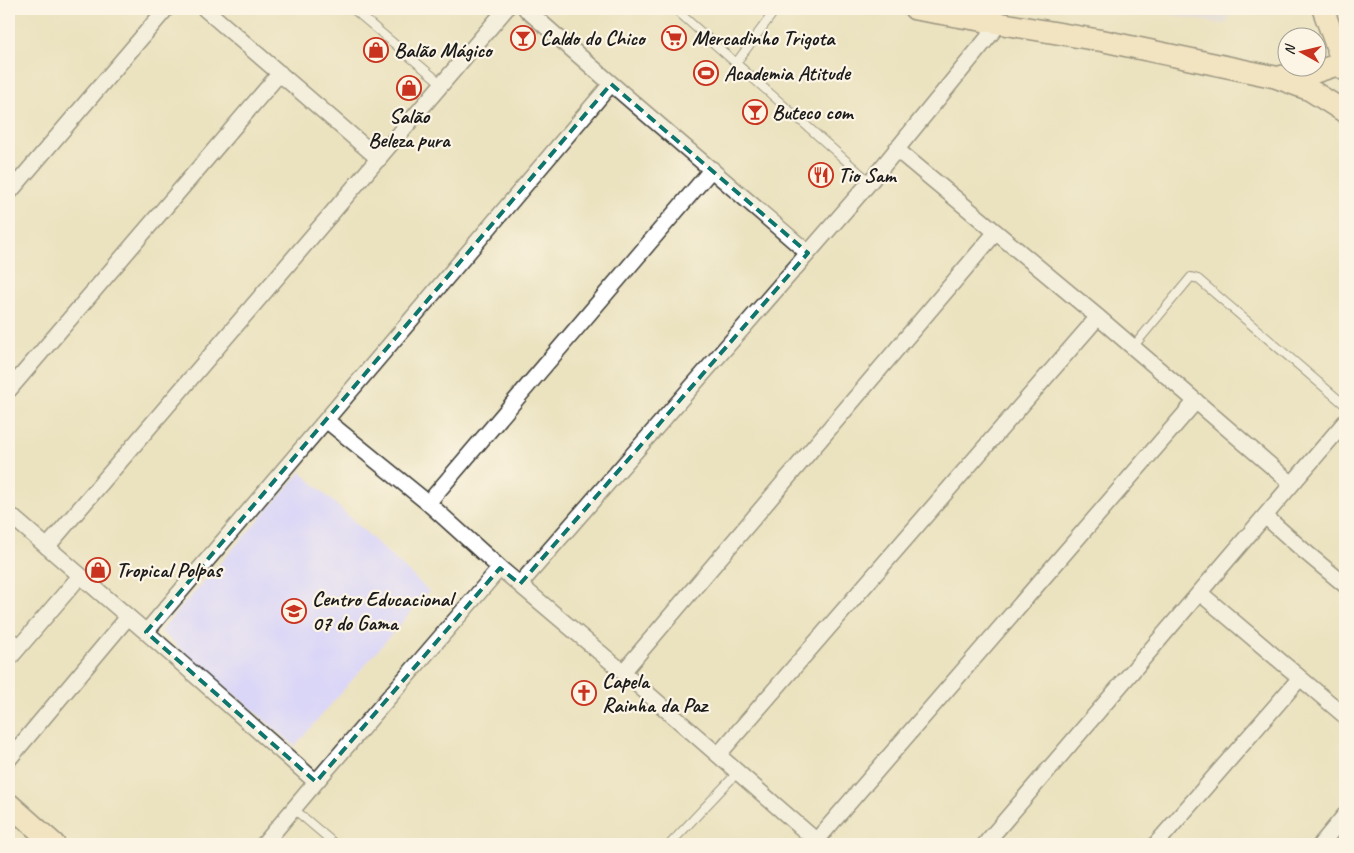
<svg xmlns="http://www.w3.org/2000/svg" width="1354" height="853" font-family="Caveat,sans-serif">
	<style>
		.built { fill: #dad6f7 }
		.lines { fill: none; stroke-linecap: round; stroke-linejoin: round }
		.lane-casing { stroke: #3b3a35; stroke-width: 10 }
		.street-casing { stroke: #3b3a35; stroke-width: 18 }
		.secondary-casing { stroke: #3b3a35; stroke-width: 24 }
		.lane { stroke: #fff; stroke-width: 8 }
		.street { stroke: #fff; stroke-width: 15 }
		.secondary { stroke: #fbe6c4; stroke-width: 21 }
		.marked { fill: none; stroke: #0f766e; stroke-width: 4; stroke-dasharray: 10 6; stroke-linejoin: round }
		.labels { text-anchor: middle; stroke-width: 4.5; stroke-linejoin: round; paint-order: stroke }
		.poi-label { font-size: 21px; font-weight: bold; fill: #1c1c1c; stroke: #fcf5e5; text-anchor: start }
	</style>
	<rect width="100%" height="100%" fill="#fcf5e5"/>
	<filter id="ink" filterUnits="userSpaceOnUse"><feTurbulence type="fractalNoise" baseFrequency=".02" numOctaves="2"/><feDisplacementMap in="SourceGraphic" scale="10" xChannelSelector="R" yChannelSelector="G"/><feConvolveMatrix kernelMatrix="1 2 1 2 8 2 1 2 1" color-interpolation-filters="sRGB"/></filter>
	<filter id="wash" filterUnits="userSpaceOnUse"><feTurbulence type="fractalNoise" baseFrequency=".0096" numOctaves="4" result="noise"/><feDisplacementMap in="SourceGraphic" scale="20" xChannelSelector="R" yChannelSelector="G"/><feGaussianBlur stdDeviation="1.12" result="paint"/><feColorMatrix in="noise" values="0 0 0 0 0 0 0 0 0 0 0 0 0 0 0 0 0 1.4 0 .05"/><feComposite in="paint" operator="in"/></filter>
	<g filter="url(#wash)">
		<rect width="100%" height="100%" fill="#ebe2c0"/>
		<path class="built" d="M1139,9h88l2,10 -3,5h-4z
			M301,472l128,119 -134,155 -135,-115z"/>
	</g>
	<g filter="url(#ink)">
		<g class="lines">
			<defs>
				<path id="lane" d="M353,9l89,75
					M675,9l195,173
					M736,63l40,-54
					M1133,347l58,-70 7,2 147,126
					M9,634l12,11
					M294,809l41,35
					M271,837l9,7
					M670,844l68,-72"/>
				<path id="street" d="M205,9l174,150
					M526,9c93,83 188,162 282,244
					M896,149l202,168 194,167
					M9,193l157,-184
					M9,390l271,-317
					M326,420l102,83 72,65 123,104 197,172
					M428,503l284,-334
					M9,514l137,118 170,150
					M1265,516l38,34 42,35
					M47,547l459,-538
					M520,584l350,-402 129,-158
					M1200,593l145,123
					M146,632l465,-548
					M9,659l71,-83
					M623,672l373,-440
					M718,755l380,-438
					M9,759l119,-142
					M816,841l380,-440
					M264,844l52,-62 184,-214
					M985,844l360,-422
					M1156,844l144,-166
					M1321,844l24,-29"/>
				<path id="secondary" d="M915,9l189,32 171,36 35,13 35,22
					M1323,9l22,61
					M1283,76l26,-2 34,-11
					M9,804l45,40"/>
			</defs>
			<use href="#lane" class="lane-casing"/>
			<use href="#street" class="street-casing"/>
			<use href="#secondary" class="secondary-casing"/>
			<use href="#lane" class="lane"/>
			<use href="#street" class="street"/>
			<use href="#secondary" class="secondary"/>
		</g>
	</g>
	<path d="M0 0H1354V853H0ZM611,84l197,169 -288,331 -20,-16 -184,214 -170,-150z" fill="#ebe2c0" fill-opacity=".55" fill-rule="evenodd"/>
	<path class="marked" d="M611,84l197,169 -288,331 -20,-16 -184,214 -170,-150z"/>
	<defs>
		<symbol id="bar-ring" viewBox="-11 -11 22 22"><circle r="9.5" fill="#fcf5e5" stroke="#c8321e" stroke-width="1.5"/><path d="M-6-5H6L.8 .8V4.5H3.5V6h-7V4.5H-.8V.8Z" fill="#c8321e"/></symbol>
		<symbol id="supermarket-ring" viewBox="-11 -11 22 22"><circle r="9.5" fill="#fcf5e5" stroke="#c8321e" stroke-width="1.5"/><path d="M-6-5.5h2.5l.6 2H6L4.5 2H-2.5L-4.4-4H-6ZM-1.5 3.2a1.3 1.3 0 1 0 .1 0ZM3 3.2a1.3 1.3 0 1 0 .1 0Z" fill="#c8321e"/></symbol>
		<symbol id="shop-ring" viewBox="-11 -11 22 22"><circle r="9.5" fill="#fcf5e5" stroke="#c8321e" stroke-width="1.5"/><path d="M-5-2.5h2.3a2.7 3.5 0 0 1 5.4 0H5L5.5 6h-11ZM-1.5-2.5h3a1.5 2.3 0 0 0-3 0Z" fill="#c8321e"/></symbol>
		<symbol id="stadium-ring" viewBox="-11 -11 22 22"><circle r="9.5" fill="#fcf5e5" stroke="#c8321e" stroke-width="1.5"/><path d="M0-5a6.5 5 0 1 0 0 10a6.5 5 0 1 0 0-10ZM-3.5-1.8h7v3.6h-7Z" fill="#c8321e"/></symbol>
		<symbol id="restaurant-ring" viewBox="-11 -11 22 22"><circle r="9.5" fill="#fcf5e5" stroke="#c8321e" stroke-width="1.5"/><path d="M-5-6h1v4h1v-4h1v4h1v-4h1v5L-1.5 .5V6h-2V.5L-5-1ZM5-6V6H3V1.5H1.5Q1.5-4 5-6Z" fill="#c8321e"/></symbol>
		<symbol id="school-ring" viewBox="-11 -11 22 22"><circle r="9.5" fill="#fcf5e5" stroke="#c8321e" stroke-width="1.5"/><path d="M0-5L7-2L0 1L-7-2ZM-4 1L0 2.5L4 1V4Q0 6-4 4Z" fill="#c8321e"/></symbol>
		<symbol id="church-ring" viewBox="-11 -11 22 22"><circle r="9.5" fill="#fcf5e5" stroke="#c8321e" stroke-width="1.5"/><path d="M-1.2-6h2.4v3.5h3.3v2.4h-3.3V6h-2.4V-.1h-3.3v-2.4h3.3Z" fill="#c8321e"/></symbol>
	</defs>
	<g fill-rule="evenodd">
		<use href="#bar-ring" x="509" y="24" width="28" height="28"/>
		<use href="#supermarket-ring" x="660" y="24" width="28" height="28"/>
		<use href="#shop-ring" x="362" y="36" width="28" height="28"/>
		<use href="#stadium-ring" x="692" y="59" width="28" height="28"/>
		<use href="#shop-ring" x="395" y="74" width="28" height="28"/>
		<use href="#bar-ring" x="741" y="98" width="28" height="28"/>
		<use href="#restaurant-ring" x="807" y="161" width="28" height="28"/>
		<use href="#shop-ring" x="84" y="556" width="28" height="28"/>
		<use href="#school-ring" x="280" y="597" width="28" height="28"/>
		<use href="#church-ring" x="570" y="679" width="28" height="28"/>
	</g>
	<g class="labels">
		<g class="poi-label">
			<text x="540" y="45">Caldo do Chico</text>
			<text x="692" y="45">Mercadinho Trigota</text>
			<text x="394" y="57">Balão Mágico</text>
			<text x="724" y="80">Academia Atitude</text>
			<text x="772" y="119">Buteco com</text>
			<text x="409" y="123" text-anchor="middle">Salão<tspan x="409" dy="24">Beleza pura</tspan></text>
			<text x="838" y="182">Tio Sam</text>
			<text x="116" y="577">Tropical Polpas</text>
			<text x="312" y="606">Centro Educacional<tspan x="312" dy="24">07 do Gama</tspan></text>
			<text x="602" y="688">Capela<tspan x="602" dy="24">Rainha da Paz</tspan></text>
		</g>
	</g>
	<rect width="1354" height="853" fill="none" stroke="#fcf5e5" stroke-width="30"/>
	<g transform="translate(1302 52) rotate(278)"><circle r="24" fill="#fcf5e5" stroke="#a29e95"/>
	<path d="M0-4L9 19L0 12L-9 19Z" fill="#c8321e"/>
	<text y="-8" font-size="14" font-weight="bold" text-anchor="middle" fill="#1c1c1c">N</text>
	</g>
</svg>
